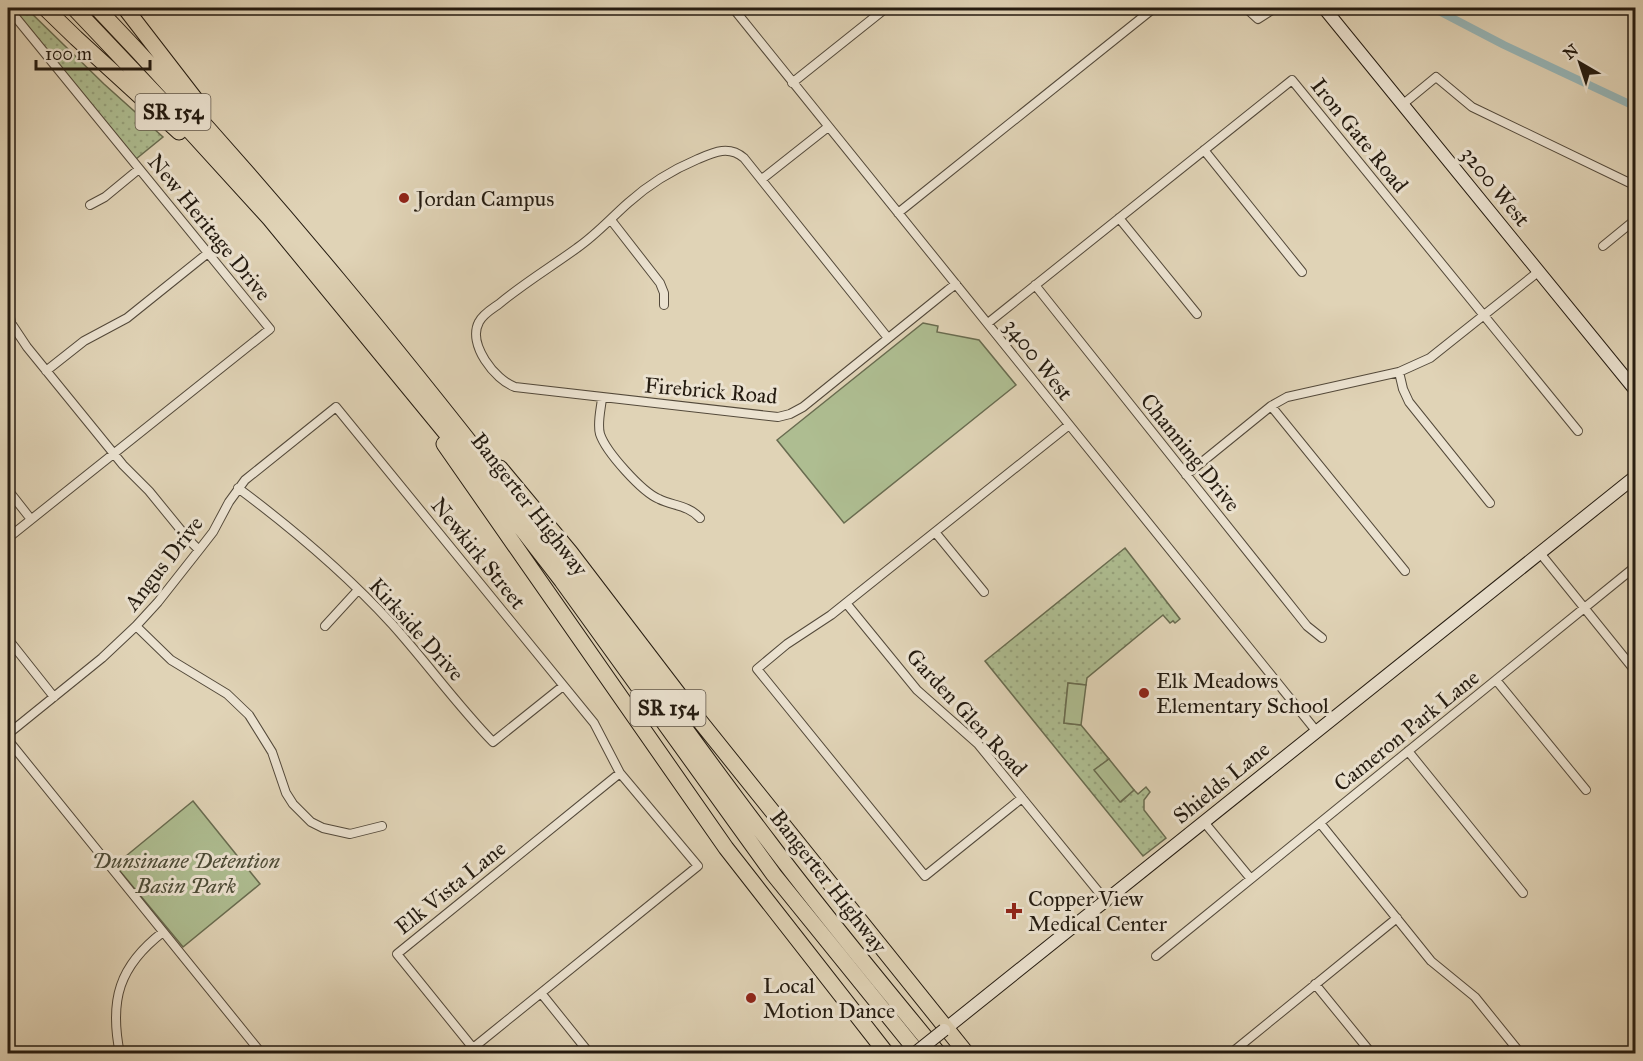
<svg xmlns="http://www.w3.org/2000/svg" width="1643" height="1061" font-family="'IM FELL Great Primer',serif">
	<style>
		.grass { fill: url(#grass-dots); stroke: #696c50; stroke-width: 1.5 }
		.park { fill: #aebd91; stroke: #696c50; stroke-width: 1.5 }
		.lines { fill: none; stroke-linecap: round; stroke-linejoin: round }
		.canal { stroke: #97b6b8; stroke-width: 8 }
		.street-casing { stroke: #53493a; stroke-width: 10 }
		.secondary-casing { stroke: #241b10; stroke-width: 14 }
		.highway-casing { stroke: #241b10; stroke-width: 17 }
		.street { stroke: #ebe2d0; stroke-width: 8 }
		.secondary { stroke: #ebe2d0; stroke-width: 12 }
		.highway { stroke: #e0d3b6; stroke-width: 15 }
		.secondary-bridge-casing { stroke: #241b10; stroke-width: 14; stroke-linecap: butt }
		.secondary-bridge { stroke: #ebe2d0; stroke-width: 12 }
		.poi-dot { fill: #8f2418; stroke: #ebe2d0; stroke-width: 2 }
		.labels { text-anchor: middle; stroke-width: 6; stroke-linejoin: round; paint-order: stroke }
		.shield { fill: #ebe2d0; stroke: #60574a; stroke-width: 1.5 }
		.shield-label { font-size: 21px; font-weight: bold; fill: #241b10 }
		.street-label { font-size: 22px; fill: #241b10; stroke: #ebe2d0 }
		.poi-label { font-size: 22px; fill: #241b10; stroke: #ebe2d0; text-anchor: start }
		.park-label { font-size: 22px; font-style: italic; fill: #4d4c37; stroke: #ebe2d0 }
	</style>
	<defs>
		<pattern id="grass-dots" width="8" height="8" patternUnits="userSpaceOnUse" patternTransform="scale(1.5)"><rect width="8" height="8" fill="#aebd91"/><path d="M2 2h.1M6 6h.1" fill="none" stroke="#96a27c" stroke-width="1.8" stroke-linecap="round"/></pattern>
	</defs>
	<rect width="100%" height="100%" fill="#e0d3b6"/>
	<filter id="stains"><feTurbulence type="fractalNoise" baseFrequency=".00333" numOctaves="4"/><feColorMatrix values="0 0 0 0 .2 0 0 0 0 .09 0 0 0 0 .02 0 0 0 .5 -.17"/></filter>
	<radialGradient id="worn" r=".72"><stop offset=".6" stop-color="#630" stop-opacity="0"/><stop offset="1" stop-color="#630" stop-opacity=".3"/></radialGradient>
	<path class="grass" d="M12,8h14l78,76 59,53 -27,22z
		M1125,548l55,71 -5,4 -2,-2 -3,2 -7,-8 -76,63 -1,7 -18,-2 -4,40 17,2 28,34 -14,11 26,32 13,-12 4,4 8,-7 4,5 -6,8v10l22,28 -23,18 -158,-195z"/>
	<path class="park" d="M923,323l15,3 -1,6 42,8 37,45 -172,138 -67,-83z
		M1068,683l18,2 -5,40 -17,-2z
		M1109,759l25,31 -14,12 -26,-32z
		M193,801l67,83 -77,63 -68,-82z"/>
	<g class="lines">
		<path class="canal" d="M1433,8l71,37 132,62"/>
		<defs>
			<path id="street" d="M8,8l262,321 -262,209
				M733,8l584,724
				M1246,8l12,11 17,-11
				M792,83l94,-75
				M1402,105l34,-28 36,30 164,79
				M1204,150l98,122
				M762,179l66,-52
				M90,205l15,-8 34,-28
				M898,213l256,-205
				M1119,218l78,96
				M611,220l49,63 4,10v12
				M1603,246l33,-27
				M1035,285l272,341 15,12
				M8,306l3,17 16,24 96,118 26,26 40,49 10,10
				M988,323l304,-243 286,351
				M888,338l-144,-180c-15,-13 -30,-6 -46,1 -26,11 -49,25 -70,44 -17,15 -32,32 -51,45 -26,19 -53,35 -78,56 -7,5 -16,10 -20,18 -12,22 16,58 36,65l263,30 12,-3 13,-7 145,-117 8,-6
				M46,371l38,-30 43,-23 81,-65
				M1399,372l4,17 6,13 81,101
				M602,398c-1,11 -5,25 -2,36 6,18 42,58 59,65 14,7 29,6 41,19
				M1271,406l134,165
				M1186,475l85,-69 16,-9 112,-25 31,-14 108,-86
				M238,488c55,41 108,86 154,136 35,39 65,81 101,118l70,-56
				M8,490l22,28
				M935,532l49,60
				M1540,553l96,119
				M846,603l71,87 61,54 128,157
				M136,626l35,34 56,34 22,21 23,37 14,41 7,11 18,18 12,6 27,6 32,-8
				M325,626l33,-36
				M8,639l46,58
				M1496,680l90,110
				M8,734l94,-76 34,-32 22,-24 41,-52 14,-18 16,-30 16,-22 91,-73 258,316 26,50 78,93 -225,182 -76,-94 223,-181
				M8,740l254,314
				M1408,751l115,142
				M1022,798l-97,78 -168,-207 30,-25 44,-29 238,-190
				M1204,822l47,57
				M1320,823l111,138 44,36 46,57
				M1156,956l480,-390
				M1315,984l57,70
				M541,993l49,61
				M120,1054c-11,-54 -1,-88 43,-122
				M1230,1054l167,-136"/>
			<path id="secondary" d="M1324,8l312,383
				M944,1030l692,-554"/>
			<path id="highway" d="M45,8l31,30 103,94
				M74,8l94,99 102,112 203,247 89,115 212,294 145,179
				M97,8c168,176 321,365 469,558 69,91 134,186 204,277 54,72 112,141 169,211
				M125,8l71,92
				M444,444l282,404 161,206
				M500,468l70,84 113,148 284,354"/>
		</defs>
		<use href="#street" class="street-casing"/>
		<use href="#secondary" class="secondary-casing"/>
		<use href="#highway" class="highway-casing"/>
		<use href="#street" class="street"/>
		<use href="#secondary" class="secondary"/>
		<use href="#highway" class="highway"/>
		<defs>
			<path id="secondary-bridge" d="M914,1054l30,-24"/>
		</defs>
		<use href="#secondary-bridge" class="secondary-bridge-casing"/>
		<use href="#secondary-bridge" class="secondary-bridge"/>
	</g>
	<g class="poi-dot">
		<circle cx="404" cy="198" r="6"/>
		<circle cx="1144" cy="693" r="6"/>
		<path d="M1011 902h6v6h6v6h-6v6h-6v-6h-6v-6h6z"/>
		<circle cx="751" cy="998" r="6"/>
	</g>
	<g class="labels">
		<g class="shield">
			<rect x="135.5" y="94" width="75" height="36" rx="4.5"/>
			<rect x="630.5" y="690" width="75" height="36" rx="4.5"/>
		</g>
		<g class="shield-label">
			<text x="173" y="119">SR 154</text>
			<text x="668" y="715">SR 154</text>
		</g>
		<g class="street-label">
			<text transform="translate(1360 135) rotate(51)" y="8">Iron Gate Road</text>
			<text transform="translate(1496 186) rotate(51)" y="8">3200 West</text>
			<text transform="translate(210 227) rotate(51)" y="8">New Heritage Drive</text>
			<text transform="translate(1039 359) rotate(52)" y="8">3400 West</text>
			<text transform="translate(711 390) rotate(5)" y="8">Firebrick Road</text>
			<text transform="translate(1191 452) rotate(51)" y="8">Channing Drive</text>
			<text transform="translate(530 504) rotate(52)" y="8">Bangerter Highway</text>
			<text transform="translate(479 553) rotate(51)" y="8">Newkirk Street</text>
			<text transform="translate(163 563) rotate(-52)" y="8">Angus Drive</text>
			<text transform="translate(417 629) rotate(48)" y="8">Kirkside Drive</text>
			<text transform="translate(967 712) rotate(47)" y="8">Garden Glen Road</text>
			<text transform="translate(1406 730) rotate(-39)" y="8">Cameron Park Lane</text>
			<text transform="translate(1221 782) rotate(-39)" y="8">Shields Lane</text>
			<text transform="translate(829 881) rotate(52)" y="8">Bangerter Highway</text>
			<text transform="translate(450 887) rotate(-39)" y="8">Elk Vista Lane</text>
		</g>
		<g class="poi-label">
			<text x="416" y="206">Jordan Campus</text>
			<text x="1156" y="688">Elk Meadows<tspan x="1156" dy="25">Elementary School</tspan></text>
			<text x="1028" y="906">Copper View<tspan x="1028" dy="25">Medical Center</tspan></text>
			<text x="763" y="993">Local<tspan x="763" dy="25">Motion Dance</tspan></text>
		</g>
		<g class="park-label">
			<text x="186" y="868">Dunsinane Detention<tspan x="186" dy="25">Basin Park</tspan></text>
		</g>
	</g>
	<rect width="1643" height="1061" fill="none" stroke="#e0d3b6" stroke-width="30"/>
	<rect x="9" y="9" width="1625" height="1043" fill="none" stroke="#241b10" stroke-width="3"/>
	<rect x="15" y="15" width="1613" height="1031" fill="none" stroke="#241b10" stroke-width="1.5"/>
	<g transform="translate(1580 63) rotate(321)" stroke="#ebe2d0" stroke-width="4.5" paint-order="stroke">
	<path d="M0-4.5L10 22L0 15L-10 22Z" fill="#241b10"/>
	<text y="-9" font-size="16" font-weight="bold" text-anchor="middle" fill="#241b10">N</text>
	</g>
	<path d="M36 60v9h114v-9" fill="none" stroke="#241b10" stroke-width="3"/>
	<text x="45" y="60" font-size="18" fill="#241b10" stroke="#ebe2d0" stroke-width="4.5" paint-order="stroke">100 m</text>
	<rect width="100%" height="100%" filter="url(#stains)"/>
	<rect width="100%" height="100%" fill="url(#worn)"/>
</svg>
